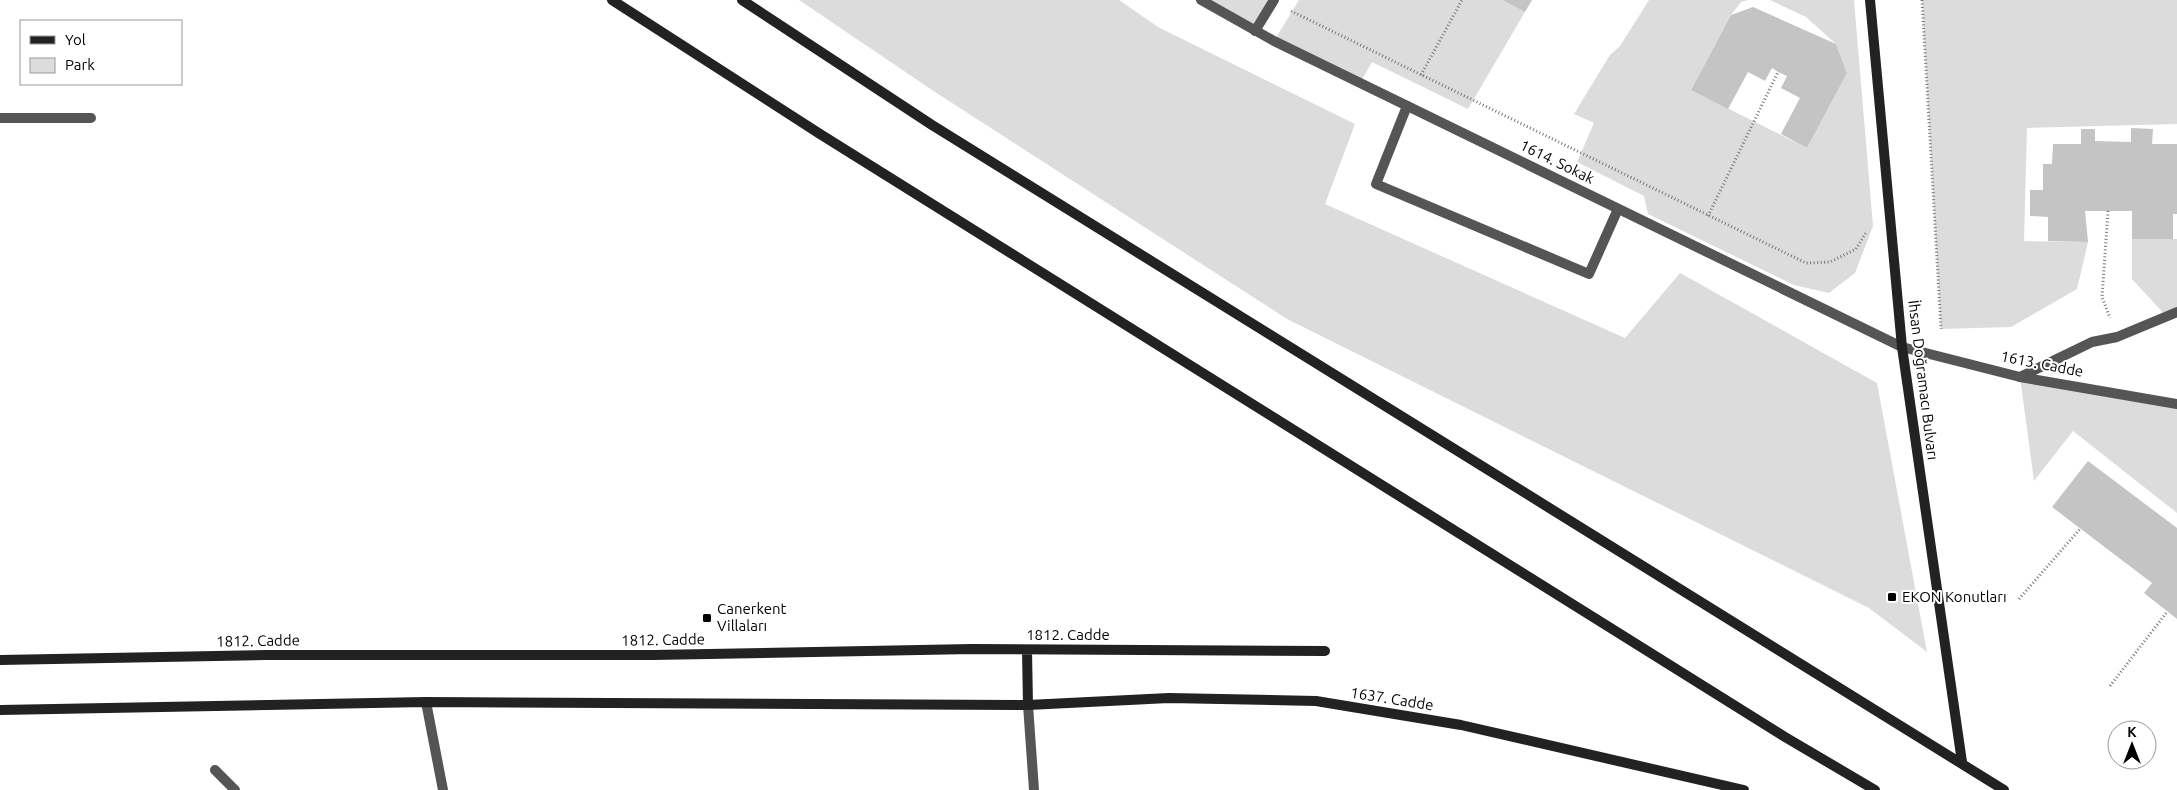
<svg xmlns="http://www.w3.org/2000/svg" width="2177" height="790" font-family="Ubuntu,sans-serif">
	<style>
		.green { fill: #dcdcdc }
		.building { fill: #c4c4c4 }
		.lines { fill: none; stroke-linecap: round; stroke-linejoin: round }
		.path { stroke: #777; stroke-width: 3; stroke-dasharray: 1 2.5; stroke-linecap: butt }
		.lane { stroke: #555; stroke-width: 10 }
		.street { stroke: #555; stroke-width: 10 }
		.secondary { stroke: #222; stroke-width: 10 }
		.poi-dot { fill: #000; stroke: #fff; stroke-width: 2 }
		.labels { text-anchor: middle; stroke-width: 4; stroke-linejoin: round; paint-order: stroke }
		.street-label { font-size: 15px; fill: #000; stroke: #fff }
		.poi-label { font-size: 15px; fill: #000; stroke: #fff; text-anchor: start }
	</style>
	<rect width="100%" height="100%" fill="#fff"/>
	<path class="green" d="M799,0h320l39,27 197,97 -30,80 300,134 55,-65 197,110 50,269 -58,-44 -582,-289 -352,-227z
		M1201,0h73l-19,31z
		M1299,0h203l23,12 -57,97 -96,-47 -12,21 -86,-42z
		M1649,0h99l-7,2 -10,13 -40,75 116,58 40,-75 -11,-29 -30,-27 -36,-17h84l19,226 -18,47 -26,20 -35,-8 -146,-71 -4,-18 -67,-34 17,-39 -20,-9 36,-59 10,-9z
		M1922,0h255v124l-150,4 -3,113 64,1 -11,47 -66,38 -70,2z
		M2132,239h45v74l-10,4 -35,-38z
		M2020,377l157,30v106l-104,-82 -39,50z"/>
	<path class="building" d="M1502,0h30l-7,12z
		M1753,7l83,37 11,29 -40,75 -26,-14 19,-36 -19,-10 6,-12 -9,-4 -6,-4 -7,13 -17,-9 -20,37 -37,-19 40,-75z
		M2131,128l22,1 -1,15h25v70h-4v25h-41v-28h-47l3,31 -40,-1v-24l-18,-1v-26h13v-26h9l1,-20h28v-15h14v12l36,1z
		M2088,461l89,67v91l-33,-26 8,-10 -100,-76z"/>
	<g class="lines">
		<path class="path" d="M1922,0l19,329
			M1291,11l515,252 24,-1 26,-13 11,-18
			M1421,75l41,-75
			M2108,211l-6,86 8,21
			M1708,216l70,-144
			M2019,599l61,-70
			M2110,686l57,-74"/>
		<path class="lane" d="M1255,31l19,-31
			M1407,106l-31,78 213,90 29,-65
			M2020,377l72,-35 25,-5 60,-25"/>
		<path class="street" d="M1201,0l73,41 628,306 118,30 157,27
			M0,118h91
			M426,702l17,88
			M1028,705l6,85
			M215,770l20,20"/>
		<path class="secondary" d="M612,0l208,134 965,603 90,53
			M742,0l190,125 1072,665
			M1870,0l32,347 60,415
			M1027,650l1,55
			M0,660l266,-5h387l319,-6 353,2
			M0,710l426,-8 602,3 141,-7 147,3 145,24 283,65"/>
	</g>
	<g class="poi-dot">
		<rect x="1887" y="592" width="10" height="10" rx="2.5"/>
		<rect x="702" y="613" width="10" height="10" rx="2.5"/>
	</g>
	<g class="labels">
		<g class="street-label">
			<text transform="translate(1557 162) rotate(26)" y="5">1614. Sokak</text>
			<text transform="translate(2042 364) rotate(11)" y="5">1613. Cadde</text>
			<text transform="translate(1923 380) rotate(83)" y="5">İhsan Doğramacı Bulvarı</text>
			<text x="1068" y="640">1812. Cadde</text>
			<text transform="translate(663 640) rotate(-1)" y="5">1812. Cadde</text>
			<text transform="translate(258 641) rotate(-1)" y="5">1812. Cadde</text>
			<text transform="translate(1392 699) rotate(9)" y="5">1637. Cadde</text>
		</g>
		<g class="poi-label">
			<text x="1902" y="602">EKON Konutları</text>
			<text x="717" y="614">Canerkent<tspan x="717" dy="17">Villaları</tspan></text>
		</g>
	</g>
	<rect x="20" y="20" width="162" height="65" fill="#ffffff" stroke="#999999"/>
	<rect x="30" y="36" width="25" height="8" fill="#222222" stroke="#999999"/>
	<text x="65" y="45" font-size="15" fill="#000000">Yol</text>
	<rect x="30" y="58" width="25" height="15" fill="#dcdcdc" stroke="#999999"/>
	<text x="65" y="70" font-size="15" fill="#000000">Park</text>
	<g transform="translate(2132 745)"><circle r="24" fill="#ffffff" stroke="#999999"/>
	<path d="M0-4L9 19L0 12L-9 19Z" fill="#000000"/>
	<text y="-8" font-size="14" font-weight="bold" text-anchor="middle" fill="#000000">K</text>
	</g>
</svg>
